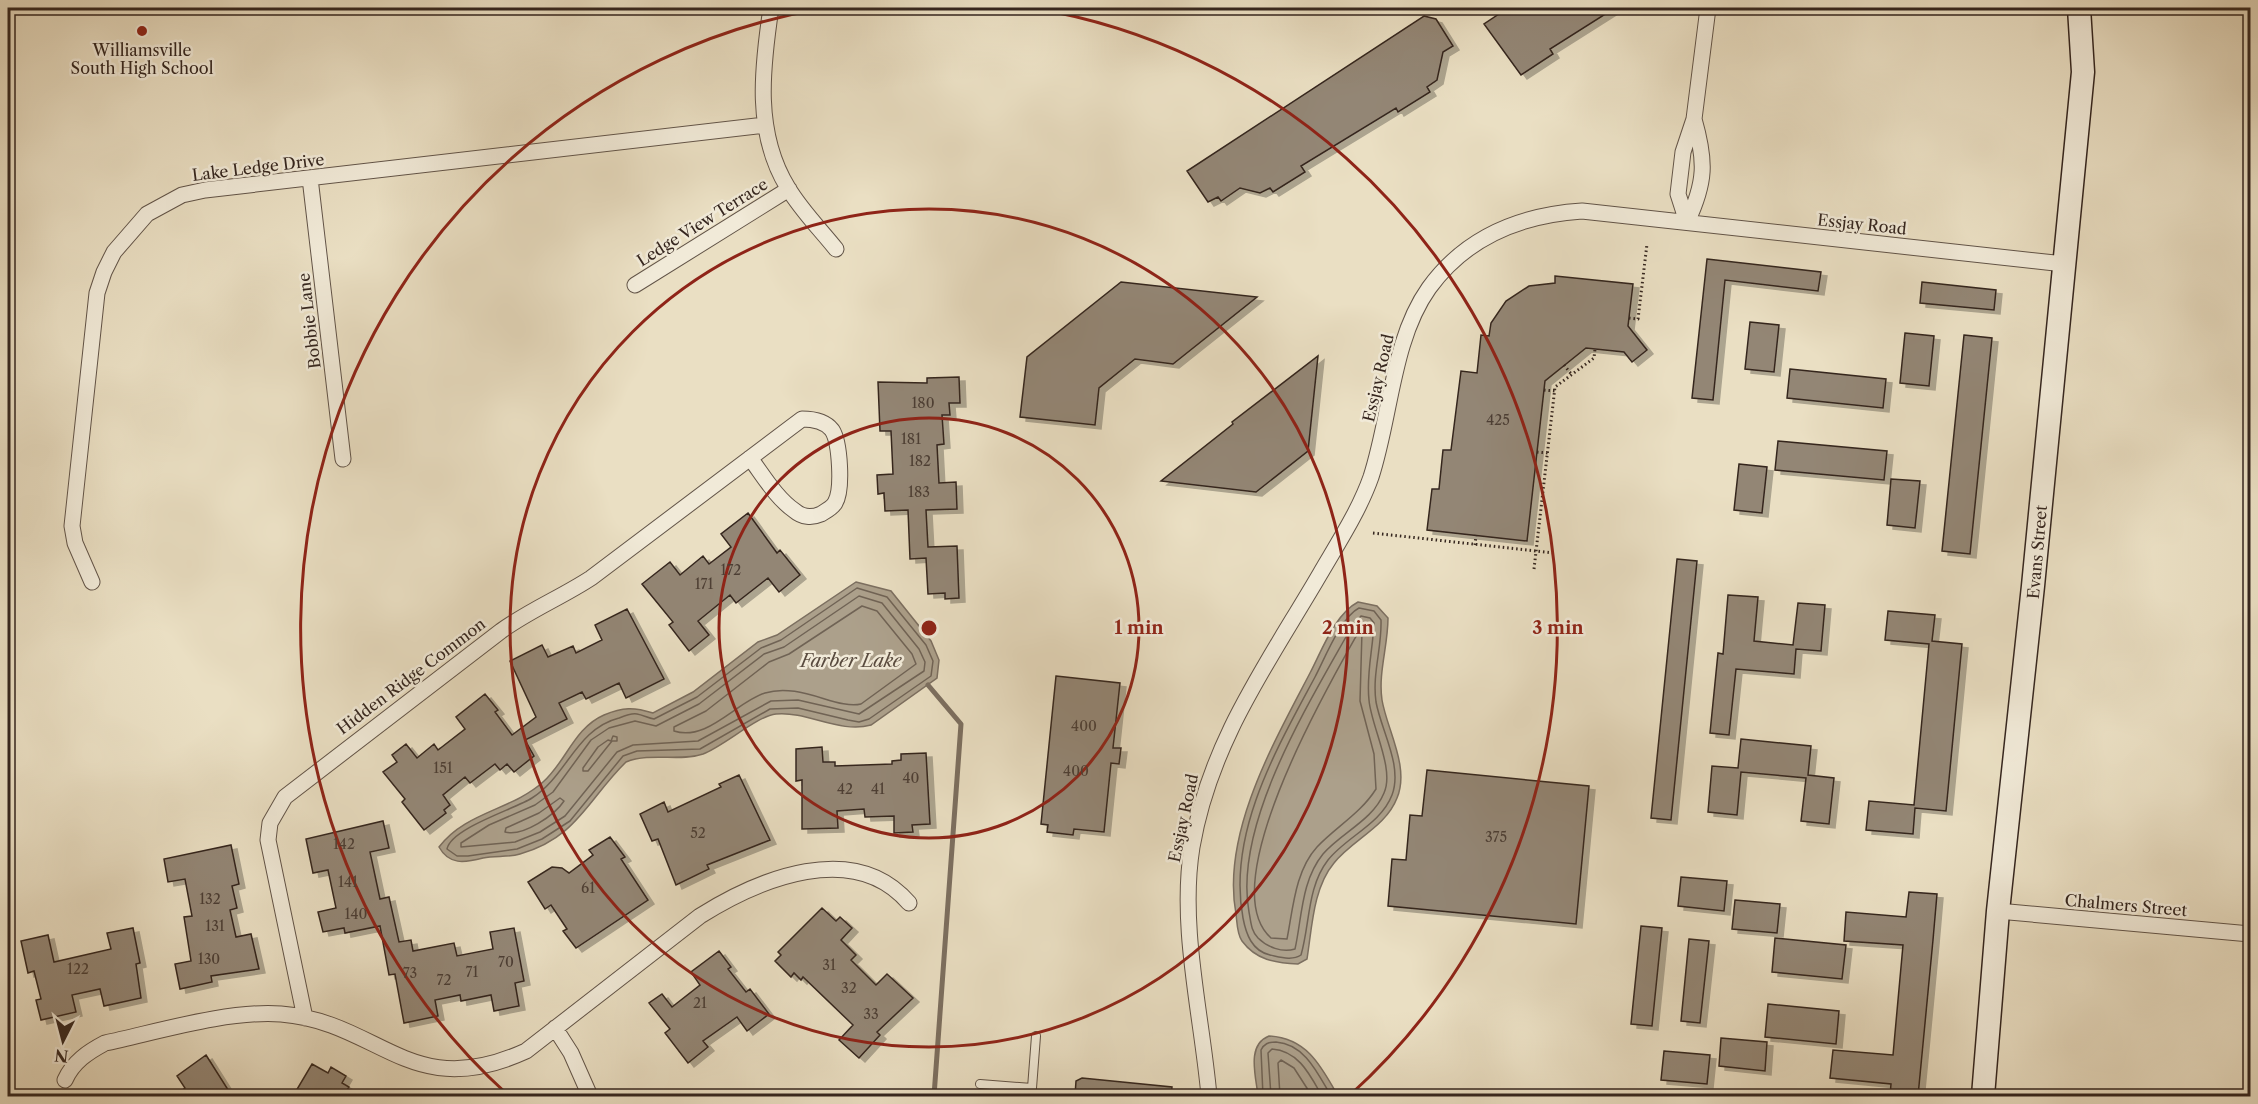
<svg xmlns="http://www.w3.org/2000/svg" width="2258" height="1104" font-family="'Libre Caslon Text',serif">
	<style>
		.water { fill: #aca08b; stroke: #7c6f60; stroke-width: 1.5 }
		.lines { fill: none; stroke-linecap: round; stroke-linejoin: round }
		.shore { stroke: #706355; stroke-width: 1.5 }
		.stream { stroke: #7c6f60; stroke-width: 5 }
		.building { fill: #938674; stroke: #35261f; stroke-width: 1.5; filter: url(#shadow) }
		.lane-casing { stroke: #625448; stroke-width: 10 }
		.street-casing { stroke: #625448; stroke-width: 17 }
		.secondary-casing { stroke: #35261f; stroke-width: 25 }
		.path { stroke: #35261f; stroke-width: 3; stroke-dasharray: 1.5 3; stroke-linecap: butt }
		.lane { stroke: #f1ead8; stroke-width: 8 }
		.street { stroke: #f1ead8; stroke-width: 15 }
		.secondary { stroke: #f1ead8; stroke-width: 22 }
		.ring { fill: none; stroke: #8f2418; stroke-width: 3 }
		.poi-dot { fill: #8f2418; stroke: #f1ead8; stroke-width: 2 }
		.labels { text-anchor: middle; stroke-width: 5; stroke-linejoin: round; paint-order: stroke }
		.number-label { font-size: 14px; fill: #4c3e34 }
		.poi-label { font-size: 16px; fill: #35261f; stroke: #f1ead8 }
		.street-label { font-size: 16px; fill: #35261f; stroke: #f1ead8 }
		.water-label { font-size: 18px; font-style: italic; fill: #594b3f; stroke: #f1ead8 }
		.centre { fill: #8f2418; stroke: #f1ead8; stroke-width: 3 }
		.ring-label { font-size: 18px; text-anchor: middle; font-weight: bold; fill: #8f2418; stroke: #f1ead8; stroke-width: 5; stroke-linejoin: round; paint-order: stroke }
	</style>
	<defs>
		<filter id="shadow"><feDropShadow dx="6" dy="4" stdDeviation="0" flood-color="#0004"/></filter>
	</defs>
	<rect width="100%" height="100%" fill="#eadfc3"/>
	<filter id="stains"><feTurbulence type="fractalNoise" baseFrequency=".00333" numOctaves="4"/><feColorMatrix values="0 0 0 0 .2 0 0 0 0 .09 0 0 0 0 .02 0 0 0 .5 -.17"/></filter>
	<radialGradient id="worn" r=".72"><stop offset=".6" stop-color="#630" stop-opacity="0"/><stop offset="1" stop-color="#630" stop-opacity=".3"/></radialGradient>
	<path class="water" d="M856,582l35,9 40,50 8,19 -2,18 -66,47c-31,9 -63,-14 -95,-11 -19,2 -52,32 -73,40 -23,8 -52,-2 -77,8 -38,37 -49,76 -106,92 -12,4 -25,1 -37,4 -19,5 -34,7 -44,-11 26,-35 73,-37 104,-65 23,-20 31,-54 61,-67 19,-8 30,-8 49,-2l40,-21 65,-50 19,-7z
		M1358,602l19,4 11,12c0,28 -10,55 -6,82 5,30 28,67 15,98 -11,29 -45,42 -63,65 -21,25 -22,65 -27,96l-9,5c-23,-1 -42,-4 -56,-23 -5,-7 -5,-19 -6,-27 -15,-80 38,-172 74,-241 12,-23 25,-59 48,-71z
		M1269,1036c38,2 52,30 69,60h-80c-2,-20 -12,-51 11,-60z"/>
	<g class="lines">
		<path class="shore" d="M857,588l30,9 39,48 7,16 -2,15 -62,43 -10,3 -11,-2 -50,-12 -28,1 -70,40 -63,2 -14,5 -53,65 -28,18 -25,10 -49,7h-11l-10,-7c4,-21 68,-40 85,-51 35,-22 44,-69 87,-80 5,-2 12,-5 18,-4 6,1 11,4 17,5l43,-22 64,-49 20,-8z
			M859,596l23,7 37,46 6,13 -1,9 -65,43 -61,-14 -27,1 -73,40 -65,4 -16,7 -52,64 -25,16 -25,10 -54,5v-4l28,-18 46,-20 18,-13 38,-52 18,-12 26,-7 21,5 43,-22 65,-50 20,-7z
			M862,606l15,5 35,43 4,10 -55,40c-24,6 -61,-22 -96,-11 -29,9 -58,49 -91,38v-4l32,-16 63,-49 20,-8z
			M1359,608l15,3 7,9c1,28 -9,54 -5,82 5,28 27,64 16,93 -11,29 -46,42 -64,65 -21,27 -18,64 -27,95 -9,6 -21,2 -31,0 -18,-4 -24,-21 -27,-37 -16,-85 34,-170 72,-241 10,-19 26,-60 44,-69z
			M1361,616l9,2 4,5c-1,26 -8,51 -5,77 2,26 26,69 15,93 -11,27 -43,40 -61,61 -22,27 -21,64 -28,95 -13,4 -28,-2 -37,-11 -7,-7 -7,-16 -9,-26 -16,-88 60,-209 102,-284z
			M1362,631l-2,70 14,53 2,35c-15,24 -40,38 -59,58 -22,24 -24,62 -30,92l-16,-1c-59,-52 57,-252 87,-305z
			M613,736l4,1v4h-5l-24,30h-5v-3l15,-21 10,-7 3,1z
			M560,798l4,3c-9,14 -41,36 -59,31l1,-4 33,-15z
			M1263,1096l-2,-46c3,-6 7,-8 15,-8 29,2 42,32 55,54
			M1271,1096l-3,-43 4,-4c27,2 38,26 50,47
			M1280,1096l-2,-33 3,-3 13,8 18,28"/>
		<path class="stream" d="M928,685l33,39 -27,372"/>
	</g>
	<path class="building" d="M1508,8h107l-65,41 3,5 -32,21 -37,-51z
		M1424,16l12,3 17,27 -10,6 -6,28 -10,7 3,5 -32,20 -2,-4 -95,58 4,6 -32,20 -3,-4 -10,5 -20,-5 -19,13 -3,-4 -10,5 -21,-31z
		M1707,259l114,13 -3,19 -93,-11 -12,120 -21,-2z
		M1555,276l78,8 -5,42 19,24 -15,12 -8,-10 -38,-4 -41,33 -18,160 -100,-11 5,-41h7l4,-39h8l10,-79 16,2 4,-38 8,1 2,-13 15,-22 23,-15 26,-3z
		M1121,282l136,15 -84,67 -38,-5 -36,29 -4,37 -75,-8 7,-60z
		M1922,282l74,8 -2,20 -74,-7z
		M1750,322l29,3 -5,47 -29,-3z
		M1905,333l29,3 -5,50 -29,-3z
		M1964,335l28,3 -22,216 -28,-3z
		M1318,356l-10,95 -52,41 -95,-11 72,-57 -1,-2z
		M1790,369l96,10 -3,29 -96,-10z
		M959,377l1,26h-11l1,12h-8l2,29 -7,1 2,38 17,-1 1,27 -31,1 2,37 29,-1 2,52 -14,1v-6l-17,1 -2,-36 -16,1 -2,-49 -23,1 -1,-18 -6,1 -1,-19 16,-1 -2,-43h-11l-2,-49 49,1v-5z
		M1778,441l109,10 -3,29 -109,-10z
		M1739,464l28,3 -5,46 -28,-3z
		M1891,479l29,2 -5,47 -28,-3z
		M748,513l29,40 3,-3 20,25 -21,17 -11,-14 -32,25 -6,-8 -32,26 11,14 -20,16 -20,-26 4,-3 -31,-38 28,-22 10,13 23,-19 6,8 22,-17 -10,-13z
		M1677,559l20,2 -26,259 -20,-2z
		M1728,595l30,2 -4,44 39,4 5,-42 27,2 -4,46 -25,-2 -2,25 -58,-5 -7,66 -19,-2 8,-80 5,1z
		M627,609l37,70 -38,19 -7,-15 -33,16 -4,-7 -23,11 8,16 -42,21 9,16 -20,16 -7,-8 -7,6 -5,-6 -25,19 -5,-6 -22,18 7,10 -6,5 2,3 -22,17 -22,-28 3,-3 -22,-27 14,-10 -5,-7 14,-11 11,14 17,-14 4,6 27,-21 -9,-12 29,-23 13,16 -3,2 17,23 24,-18 -26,-56 32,-16 6,12 25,-11 3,7 26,-13 -7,-15z
		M1888,611l47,4 -3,26 30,3 -16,167 -31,-3 -2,26 -47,-4 3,-29 45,4 15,-161 -44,-4z
		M1056,676l64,7 -7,65h8l-2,16 -8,-1 -7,69 -30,-3 -1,6 -26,-3 1,-7 -7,-1z
		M1741,739l70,7 -3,29 26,3 -5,46 -28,-3 5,-43 -65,-6 -4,43 -29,-3 4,-46 26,2z
		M822,747l1,15h12v4l57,-2v-3l9,-1v-6l25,-1 4,71 -18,1 1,7 -19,1v-17l-29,1 -1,-8 -27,2 1,17 -36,1v-49l-6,1v-32z
		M1427,770l162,16 -13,138 -188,-18 4,-47 14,1 4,-45 12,1z
		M739,775l31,65 -63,25 2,4 -33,16 -18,-46 -6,2 -12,-27 24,-12 4,10 53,-25 -2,-3z
		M383,821l6,27 -19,4 10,47 9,-2 10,45 12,-2 2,11 41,-8 3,13 36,-7 -3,-17 24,-4 10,53 -9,2 4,23 -25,5 -3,-16 -30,6 -1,-6 -25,5 3,16 -34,7 -9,-49 -6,1 -9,-49 -35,7 -1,-5 -21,4 -5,-20 18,-4 -8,-38 -15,3 -7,-34z
		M610,837l15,20 -4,2 27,41 -72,48 -13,-17 4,-2 -16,-24 -6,4 -17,-27 24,-15 10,1 7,5 24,-18 -4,-5z
		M231,845l8,39 -7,2 5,22 -7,2 6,27 15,-3 8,35 -48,7 1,6 -32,7 -5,-25 16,-3 -7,-44 8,-1 -7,-37 -17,3 -4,-23z
		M1681,877l46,4 -3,30 -46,-5z
		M1909,892l28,2 -4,46 -15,156h-28l1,-12 -61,-6 3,-28 60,5 10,-110 -59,-4 2,-29 60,5z
		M1735,900l45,4 -3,29 -45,-4z
		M822,908l14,13 4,-4 12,11 -11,12 15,15 -5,5 25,25 11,-11 26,24 -36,34 3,3 -21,23 -20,-18 14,-15 -50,-48 -2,3 -7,-7 -3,4 -16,-16 6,-6 -3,-3z
		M1641,926l21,2 -10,98 -21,-2z
		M133,928l7,35 -4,1 5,34 -37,8 -4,-17 -28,6 4,17 -35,8 -5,-20 5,-1 -7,-28 -6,2 -7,-32 27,-6 6,27 57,-13 -4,-16z
		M1775,938l71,7 -4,34 -70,-7z
		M1689,939l20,2 -9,82 -19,-2z
		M719,951l12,16 -3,2 18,23 4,-3 19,25 -22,17 -10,-14 -34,24 5,6 -20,16 -23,-30 5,-4 -21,-26 13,-9 10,13 28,-22 -9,-13z
		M1768,1004l71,7 -3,33 -71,-7z
		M1721,1038l46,4 -2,29 -46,-5z
		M1664,1051l46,4 -3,29 -46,-4z
		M206,1055l26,41h-58l11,-8 -8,-12z
		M312,1064l16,9 3,-6 15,9 -4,7 7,4 -6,9h-50z
		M1082,1078l90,9 -1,9h-96l1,-15z"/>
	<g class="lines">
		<defs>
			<path id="lane" d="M980,1084l52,4 4,-52"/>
			<path id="street" d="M771,8c-9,60 -17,125 17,180 13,22 32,41 48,61
				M310,178l33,281
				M1687,222l-9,-28 5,-42 11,-33 14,-111
				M1687,222c19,-40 19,-61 7,-103
				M635,285l154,-96
				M92,582l-17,-39 -3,-17 25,-233 7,-21 10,-20 33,-38 35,-19 23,-5 560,-65
				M1998,911l252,23
				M305,1018l-37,-178 2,-17 15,-26 216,-166c29,-21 61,-34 90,-53l199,-150 12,-9c11,0 23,2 30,11 8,12 11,60 3,73 -3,5 -9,8 -14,11 -9,4 -19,3 -26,-3 -19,-13 -32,-36 -45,-53
				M555,1028l16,25 19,43
				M65,1080c8,-18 23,-28 40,-37 52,-11 123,-33 176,-29 100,8 129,90 245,37l174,-135c59,-37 154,-77 209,-13
				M1209,1096c-7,-80 -30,-169 -17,-249 18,-105 76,-184 128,-273 18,-31 39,-63 51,-97 20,-61 21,-137 58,-189 37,-51 92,-73 153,-77l482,53"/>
			<path id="secondary" d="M1983,1096l15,-185 35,-325 50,-514 -4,-64"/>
		</defs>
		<use href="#lane" class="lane-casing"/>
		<use href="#street" class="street-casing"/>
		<use href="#secondary" class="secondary-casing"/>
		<path class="path" d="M1629,318l9,1 9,-75
			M1564,365l8,10
			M1544,390l11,1
			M1537,452l11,1
			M1373,533l181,20
			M1475,545l1,-10
			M1534,569l21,-182 39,-29 1,-9"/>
		<use href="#lane" class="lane"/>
		<use href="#street" class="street"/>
		<use href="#secondary" class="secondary"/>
	</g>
	<g class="ring">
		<circle cx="929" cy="628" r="210"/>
		<circle cx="929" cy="628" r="419"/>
		<path d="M508 1095A629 629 0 0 1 825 8M1033 8A629 629 0 0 1 1350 1095"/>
	</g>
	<circle class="poi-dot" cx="142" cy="31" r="6"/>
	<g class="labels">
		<g class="number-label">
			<text x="923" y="408">180</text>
			<text x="1498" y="425">425</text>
			<text x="911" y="444">181</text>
			<text x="920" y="466">182</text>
			<text x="919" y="497">183</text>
			<text x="731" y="575">172</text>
			<text x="704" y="589">171</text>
			<text x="1084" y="731">400</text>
			<text x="443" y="773">151</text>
			<text x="1076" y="776">400</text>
			<text x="911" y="783">40</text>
			<text x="845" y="794">42</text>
			<text x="878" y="794">41</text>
			<text x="698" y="838">52</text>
			<text x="1496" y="842">375</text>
			<text x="344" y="849">142</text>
			<text x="348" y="887">141</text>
			<text x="588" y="893">61</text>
			<text x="210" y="904">132</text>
			<text x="356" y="919">140</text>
			<text x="215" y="931">131</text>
			<text x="209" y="964">130</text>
			<text x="506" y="967">70</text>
			<text x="829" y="970">31</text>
			<text x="78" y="974">122</text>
			<text x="472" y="977">71</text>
			<text x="410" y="978">73</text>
			<text x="444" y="985">72</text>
			<text x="849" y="993">32</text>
			<text x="700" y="1008">21</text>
			<text x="871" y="1019">33</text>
		</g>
		<g class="poi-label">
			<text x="142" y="56">Williamsville<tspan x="142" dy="18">South High School</tspan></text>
		</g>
		<g class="street-label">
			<text transform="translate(258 167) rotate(-7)" y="6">Lake Ledge Drive</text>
			<text transform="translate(702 222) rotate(-32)" y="6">Ledge View Terrace</text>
			<text transform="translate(1862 224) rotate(6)" y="6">Essjay Road</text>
			<text transform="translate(309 321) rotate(-97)" y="6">Bobbie Lane</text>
			<text transform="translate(1378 378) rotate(-77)" y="6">Essjay Road</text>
			<text transform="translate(2037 552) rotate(-85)" y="6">Evans Street</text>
			<text transform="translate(411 676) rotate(-37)" y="6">Hidden Ridge Common</text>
			<text transform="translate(1183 818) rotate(-78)" y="6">Essjay Road</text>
			<text transform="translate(2126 905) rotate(5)" y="6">Chalmers Street</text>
		</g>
		<g class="water-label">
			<text x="851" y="667">Farber Lake</text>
		</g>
	</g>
	<circle cx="929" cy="628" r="9" class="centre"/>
	<g class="ring-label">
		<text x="1139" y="634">1 min</text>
		<text x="1348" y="634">2 min</text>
		<text x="1558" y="634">3 min</text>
	</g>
	<rect width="2258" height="1104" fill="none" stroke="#eadfc3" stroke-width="30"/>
	<rect x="9" y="9" width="2240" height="1086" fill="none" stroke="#35261f" stroke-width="3"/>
	<rect x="15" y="15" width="2228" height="1074" fill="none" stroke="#35261f" stroke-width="1.5"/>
	<g transform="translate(63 1041) rotate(186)" stroke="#f1ead8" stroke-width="4.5" paint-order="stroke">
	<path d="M0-4.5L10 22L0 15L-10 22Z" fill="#35261f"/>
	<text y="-9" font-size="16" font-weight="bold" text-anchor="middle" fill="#35261f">N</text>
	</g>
	<rect width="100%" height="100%" filter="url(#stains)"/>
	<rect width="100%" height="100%" fill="url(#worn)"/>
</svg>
